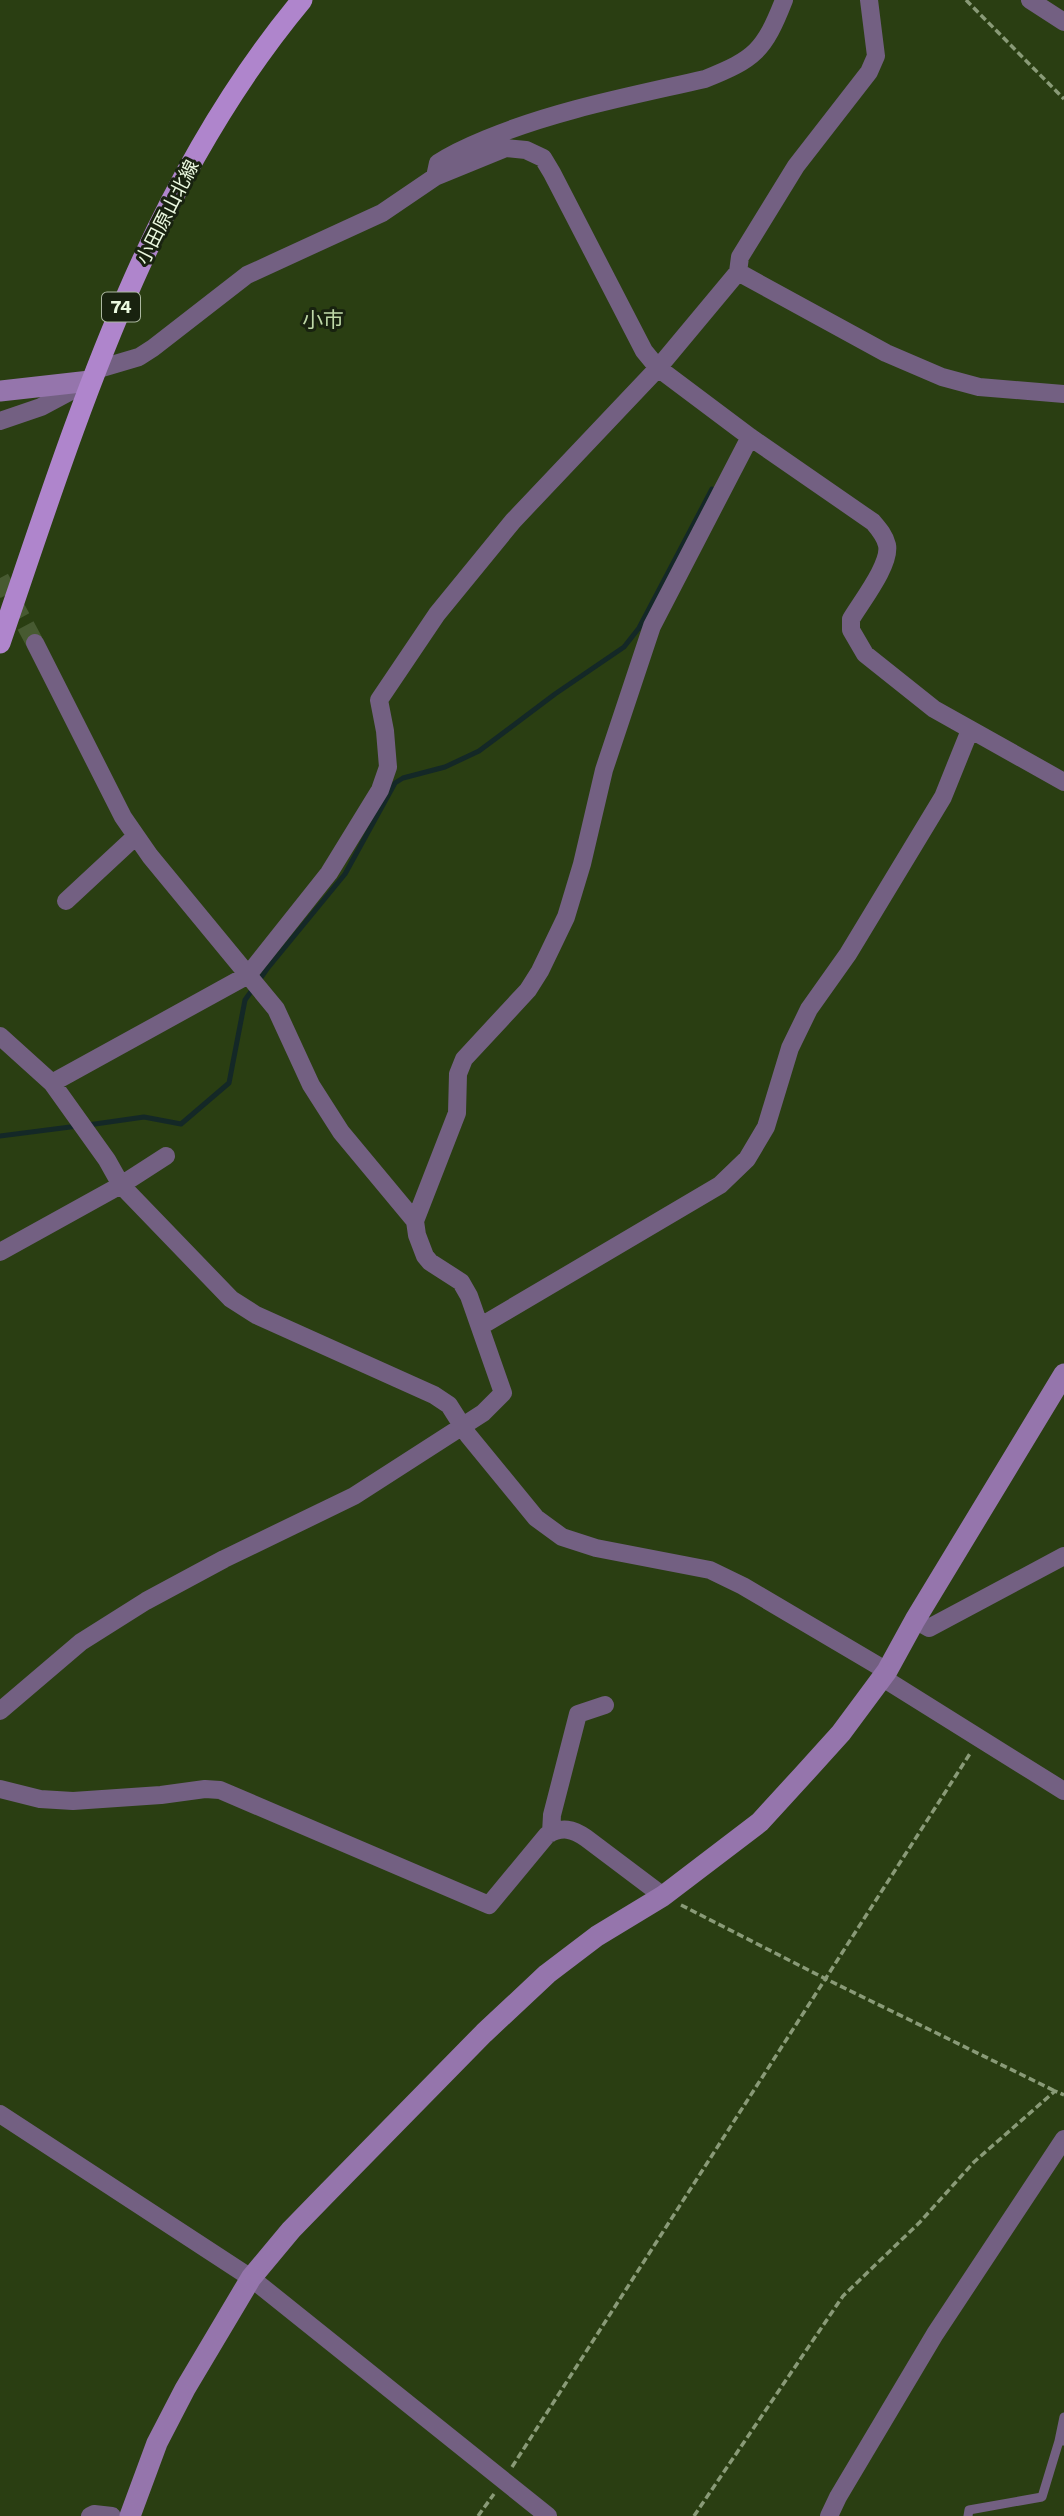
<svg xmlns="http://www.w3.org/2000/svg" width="1064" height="2516" font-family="'Work Sans','Noto Sans JP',sans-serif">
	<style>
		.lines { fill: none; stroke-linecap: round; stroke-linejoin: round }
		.stream { stroke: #142827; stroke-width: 5 }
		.street-tunnel { stroke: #475a31; stroke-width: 18; stroke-dasharray: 18 9; stroke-linecap: butt }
		.path { stroke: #899a77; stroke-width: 3.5; stroke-dasharray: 7 3.5; stroke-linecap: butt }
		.lane { stroke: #736082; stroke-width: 9 }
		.street { stroke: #736082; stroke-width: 18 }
		.secondary { stroke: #9575ac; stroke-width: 21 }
		.primary { stroke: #af85cc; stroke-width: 21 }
		.labels { text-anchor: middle; stroke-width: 6; stroke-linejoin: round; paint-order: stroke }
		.shield { fill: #18220f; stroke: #acb8a1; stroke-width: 2 }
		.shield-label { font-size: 18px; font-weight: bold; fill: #ebf9e0 }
		.street-label { font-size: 19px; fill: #ebf9e0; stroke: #18220f }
		.neighbourhood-label { font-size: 21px; fill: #bfd9a8; stroke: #18220f }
	</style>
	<rect width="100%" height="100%" fill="#2a3e12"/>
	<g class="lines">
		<path class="stream" d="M88,1125l56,-8 37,7 48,-41 16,-83 22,-31 78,-95 50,-91 8,-5 42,-11 34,-16 76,-57 69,-47 15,-19 73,-139
			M0,1136l78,-10"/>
		<path class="street-tunnel" d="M0,578l35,65"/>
		<path class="path" d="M966,0l98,99
			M681,1905l145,74 229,112
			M512,2467l459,-715
			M478,2516l16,-22
			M694,2516l149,-220 77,-74 54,-60 81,-71 9,4"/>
		<path class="lane" d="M1059,2441l5,-24
			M968,2516l1,-6 73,-13 17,-56h5"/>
		<path class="street" d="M1030,0l34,22
			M435,177l3,-14c15,-10 31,-17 48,-24 70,-29 145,-43 219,-60 50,-20 59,-28 79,-79
			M738,272l148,81 56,24 37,10 85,7
			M95,370l44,-13 14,-9 94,-73 135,-62 53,-36 71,-29 20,2 17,8 9,15 92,178 14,17 92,69 123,85c6,7 12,14 14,23 4,19 -26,57 -36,74v11l14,24 69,55 130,73
			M0,421l41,-14 43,-23
			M35,643l88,174 27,39 126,153 35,76 30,47 74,89
			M66,901l70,-65
			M0,1036l52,47 55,77 14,25 110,114 25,16 178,80 15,10 19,30 68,83 26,19 34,11 114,22 33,16 144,85
			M52,1083l196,-108 81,-102 51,-83 8,-23 -3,-36 -6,-31 58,-86 76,-93 145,-153 80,-96 2,-15 56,-91 73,-94 7,-16 -7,-56
			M0,1252l121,-67 45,-29
			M481,1326l239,-141 27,-26 19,-32 24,-79 19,-39 39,-55 95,-157 27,-67
			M915,1620l14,8 135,-72
			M883,1678l181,113
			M0,1711l81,-69 65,-41 78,-42 130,-63 129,-83 20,-20 -34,-97 -8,-14 -31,-20 -5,-6 -8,-21 -2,-14 42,-108 1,-39 6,-15 64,-69 12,-19 26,-54 16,-53 22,-94 48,-144 98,-189
			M0,1789l40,10 33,2 88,-6 44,-6 15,1 269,115 58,-70c15,-9 26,-6 39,3l77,58
			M551,1833l1,-18 26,-101 27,-9
			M0,2114l251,164 297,238
			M90,2516l4,-2 18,2
			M829,2516l9,-19 97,-163 129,-195"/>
		<path class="secondary" d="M0,391l90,-10
			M130,2516l27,-73 28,-54 66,-111 40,-48 37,-38 156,-159 63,-59 50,-38 66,-40 97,-74 43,-47 38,-42 46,-62 28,-51 149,-246"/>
		<path class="primary" d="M0,643c77,-225 147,-457 302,-643"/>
	</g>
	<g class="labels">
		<rect class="shield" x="102" y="292.5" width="38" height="29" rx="5"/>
		<g class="shield-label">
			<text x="121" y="313">74</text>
		</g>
		<g class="street-label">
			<text transform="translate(167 212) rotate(-63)" y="7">小田原山北線</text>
		</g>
		<g class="neighbourhood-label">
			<text x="323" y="327">小市</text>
		</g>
	</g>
</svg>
